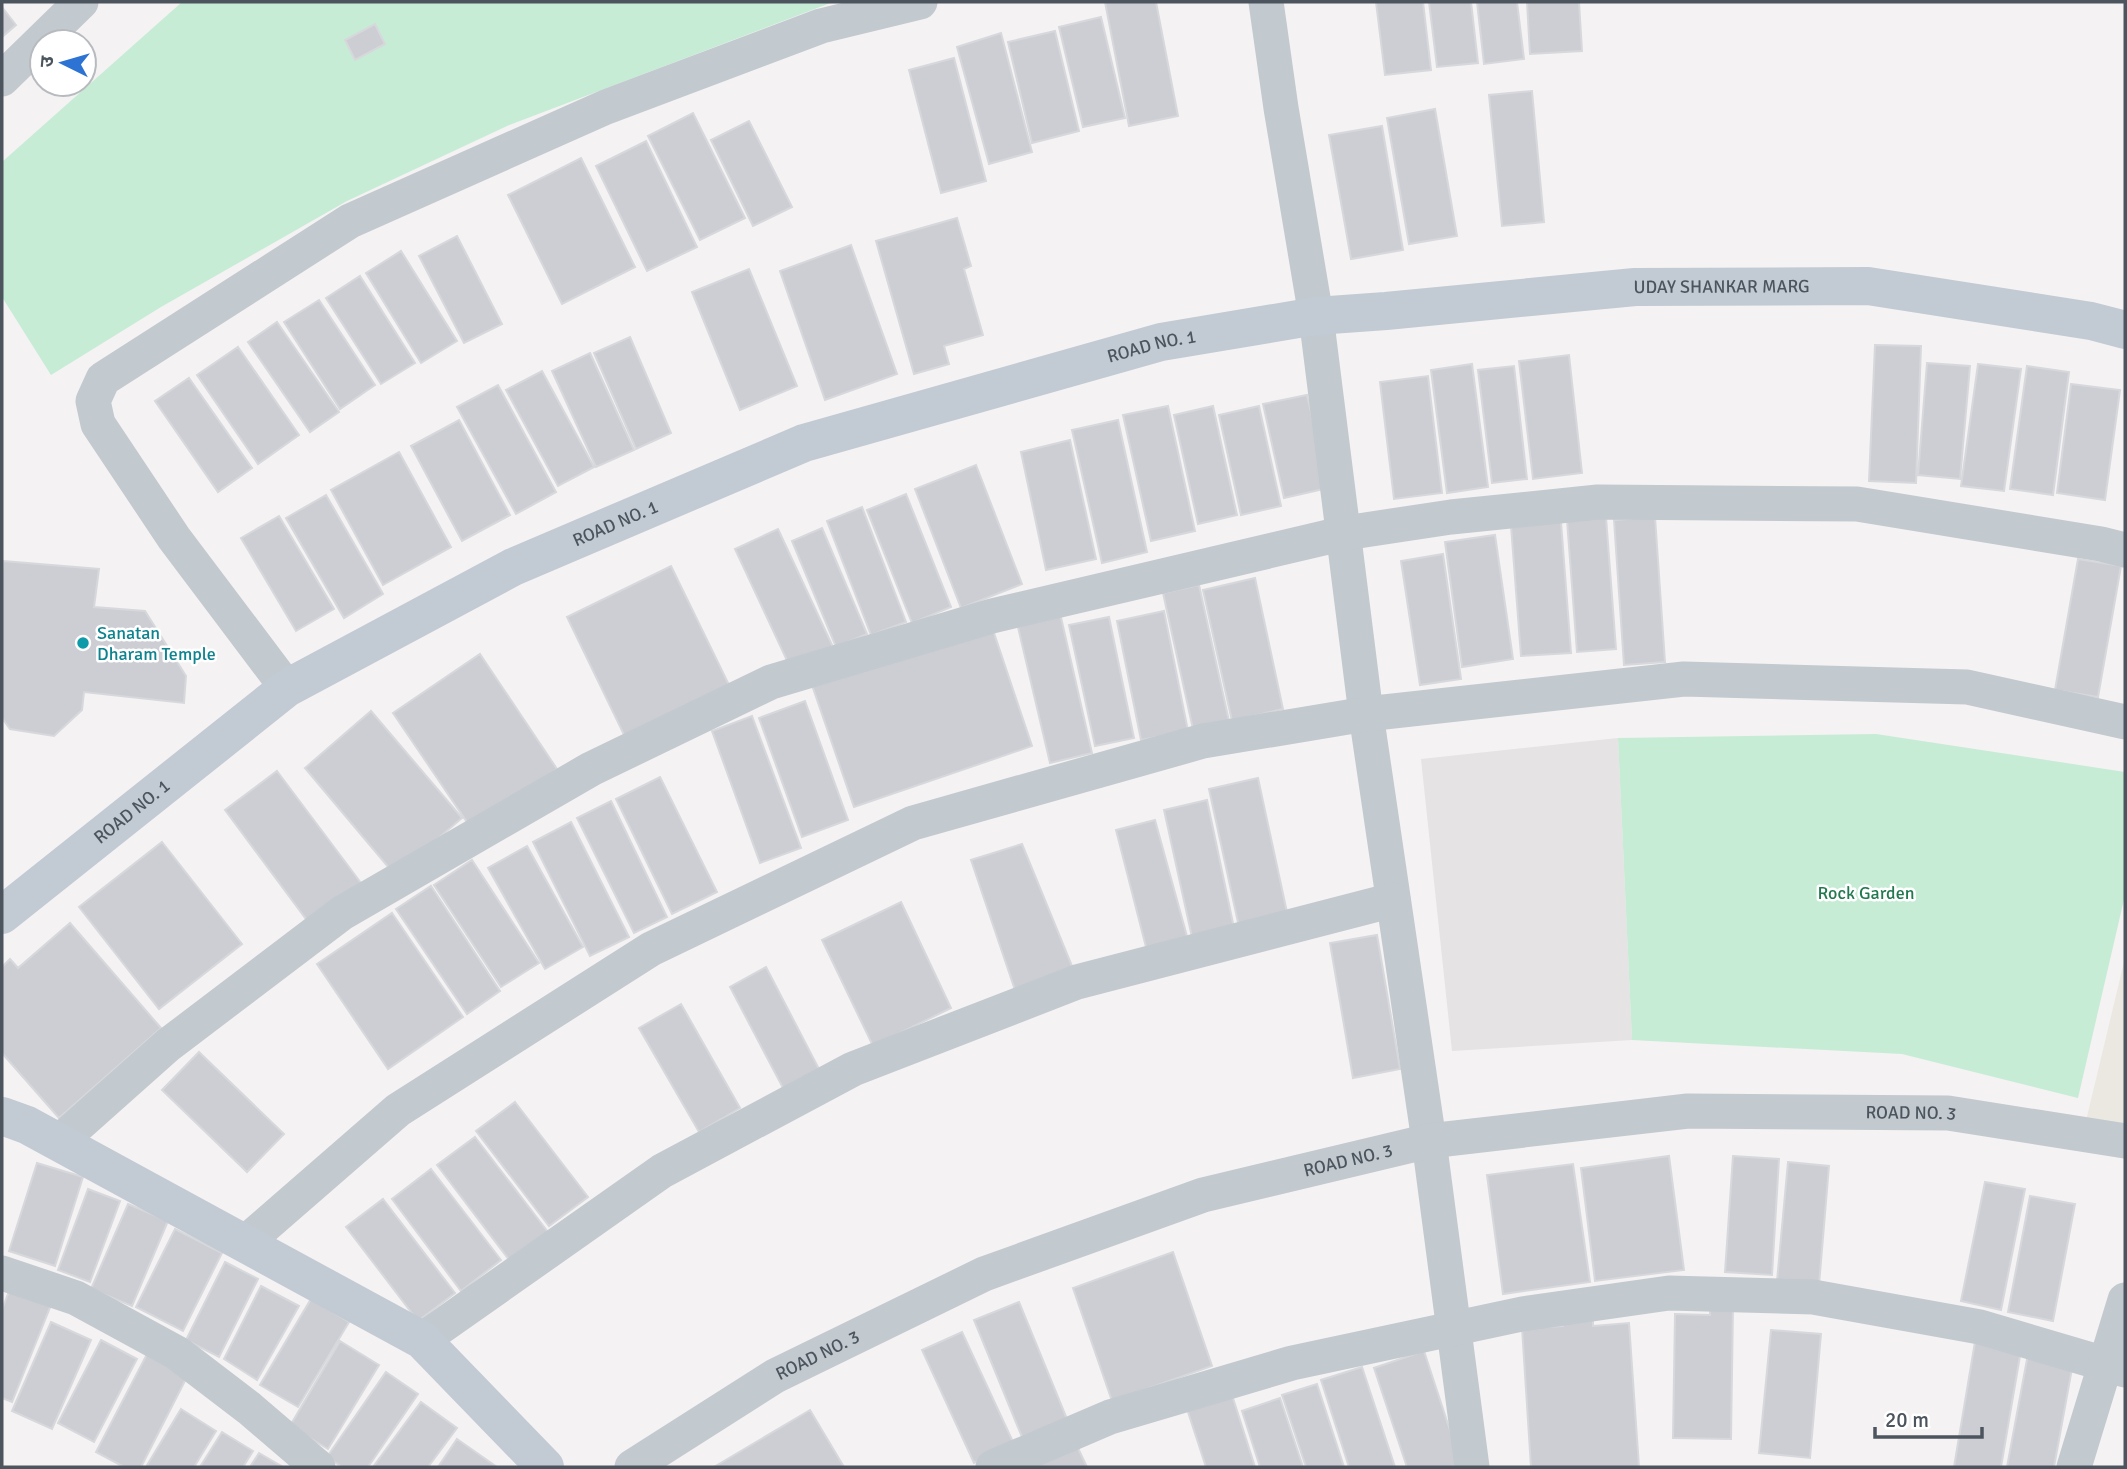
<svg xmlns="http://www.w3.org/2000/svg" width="2127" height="1469" font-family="Signika,'Noto Sans Devanagari',sans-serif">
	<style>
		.commercial { fill: #eae8e0 }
		.education { fill: #e5e3e3 }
		.green { fill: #c6ecd5 }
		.building { fill: #cdced4; stroke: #d7d8dc; stroke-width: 2 }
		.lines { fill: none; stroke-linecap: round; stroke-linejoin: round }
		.street { stroke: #c2c9cf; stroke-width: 35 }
		.secondary { stroke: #c2cad3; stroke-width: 38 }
		.culture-dot { fill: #0f9aa8; stroke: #fff; stroke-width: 2.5 }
		.labels { text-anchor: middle; stroke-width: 5; stroke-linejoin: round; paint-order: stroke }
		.street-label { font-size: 18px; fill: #4c555e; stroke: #fff }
		.culture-label { font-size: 18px; fill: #0d838f; stroke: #fff; text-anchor: start }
		.park-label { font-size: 18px; fill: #22794f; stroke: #fff }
	</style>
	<rect width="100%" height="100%" fill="#f4f2f2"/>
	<path class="commercial" d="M2125,958v168l-39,-5z"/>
	<path class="education" d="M1618,738l14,302 -180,11 -31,-292z"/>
	<path class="green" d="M182,2h651l-326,124 -160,75 -186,106 -110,68 -49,-78v-135z
		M1876,734l249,38v123l-47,203 -176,-44 -270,-14 -14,-302z"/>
	<path class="building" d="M1105,2h51l22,114 -49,10z
		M1376,2h47l8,68 -46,5z
		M1429,2h42l7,61 -41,4z
		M1477,2h40l7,57 -40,5z
		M1527,2h52l3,49 -52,3z
		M2,7l14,18 -14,12z
		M1101,17l24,101 -42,9 -24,-100z
		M375,24l10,20 -30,16 -10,-20z
		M1055,31l24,100 -47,12 -24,-101z
		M1001,33l31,119 -43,12 -32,-117z
		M954,58l32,123 -45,12 -32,-123z
		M1532,91l12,131 -42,4 -13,-131z
		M1435,109l22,127 -48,8 -22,-126z
		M693,113l52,105 -45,22 -52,-104z
		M749,121l43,86 -39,19 -42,-86z
		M1382,126l21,124 -52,9 -22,-124z
		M646,141l51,106 -50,24 -51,-105z
		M581,158l54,109 -73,37 -54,-109z
		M957,218l14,48 -7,3 19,66 -39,11 5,18 -35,10 -38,-133z
		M457,236l45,88 -38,19 -45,-87z
		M851,245l46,129 -72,26 -45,-129z
		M401,251l56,90 -36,22 -55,-90z
		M749,269l48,117 -57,24 -48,-118z
		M360,276l55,87 -34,21 -55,-86z
		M319,300l56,85 -35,24 -56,-87z
		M277,322l62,90 -29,20 -62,-90z
		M630,337l41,96 -35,16 -42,-96z
		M1875,345l46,1 -5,137 -47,-2z
		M238,347l61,88 -41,29 -61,-89z
		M590,353l44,97 -38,17 -44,-96z
		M1569,355l13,118 -49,6 -14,-118z
		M1927,363l43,3 -10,113 -42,-4z
		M1472,364l16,123 -41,6 -16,-123z
		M1978,364l43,5 -17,122 -43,-5z
		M1514,366l13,113 -35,4 -14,-113z
		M2027,366l42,6 -16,123 -43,-6z
		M542,371l52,96 -36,19 -52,-96z
		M1428,376l14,117 -48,6 -14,-117z
		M189,378l63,90 -34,24 -63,-91z
		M2071,384l49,6 -15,110 -48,-7z
		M498,385l58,107 -40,22 -59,-107z
		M1307,395l21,93 -44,10 -21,-94z
		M1168,406l27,125 -44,10 -28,-126z
		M1213,406l24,109 -39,9 -24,-109z
		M1259,406l22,100 -40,9 -22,-100z
		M459,420l51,95 -48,26 -51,-95z
		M1118,420l29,132 -45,11 -30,-133z
		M1070,440l26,119 -50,11 -25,-118z
		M399,452l52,95 -68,38 -52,-95z
		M976,465l46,119 -61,24 -46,-119z
		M906,494l45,113 -39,16 -45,-113z
		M326,495l57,99 -39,24 -58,-100z
		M862,507l44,115 -35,13 -44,-114z
		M279,516l55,93 -38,22 -55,-93z
		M1606,517l10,132 -39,3 -10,-132z
		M1655,517l10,145 -41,3 -10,-145z
		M1561,522l10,131 -50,3 -10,-130z
		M822,528l45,106 -31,13 -44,-106z
		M778,529l55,118 -43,20 -55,-118z
		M1495,535l18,124 -51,8 -17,-125z
		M1443,554l18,125 -41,6 -19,-124z
		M2078,559l43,7 -23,131 -43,-7z
		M3,561l96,8 -5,38 51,4 41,65 -2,27 -100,-11 -2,18 -28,26 -44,-7 -8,-11v-145z
		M671,566l60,123 -104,52 -60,-124z
		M1255,578l28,131 -51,12 -29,-131z
		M1199,585l30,136 -36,8 -30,-136z
		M1164,611l24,120 -47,9 -24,-119z
		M1060,613l32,140 -42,10 -33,-140z
		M1109,617l25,121 -39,8 -26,-121z
		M991,624l41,122 -178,61 -42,-122z
		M480,654l77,115 -86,59 -78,-115z
		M805,701l43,119 -46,17 -43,-119z
		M371,711l91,107 -67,57 -90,-107z
		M752,716l49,132 -41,15 -48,-132z
		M277,771l84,112 -52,40 -84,-113z
		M660,777l57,115 -45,22 -56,-115z
		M1258,778l30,139 -49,10 -30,-138z
		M1207,800l27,128 -42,9 -28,-127z
		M611,801l56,116 -33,16 -57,-115z
		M1155,820l33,120 -41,11 -31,-121z
		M571,822l58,115 -39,19 -57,-114z
		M162,842l80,102 -83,65 -80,-102z
		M1022,844l52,127 -58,22 -45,-133z
		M527,846l56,101 -38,22 -57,-101z
		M472,860l67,103 -38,24 -67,-102z
		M431,886l69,105 -33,23 -71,-105z
		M901,902l50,106 -78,38 -51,-106z
		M392,913l71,104 -75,52 -71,-105z
		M70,923l91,105 -102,90 -57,-65v-86l8,-8 8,9z
		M1377,935l23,134 -47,9 -23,-135z
		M766,967l53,102 -36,19 -53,-101z
		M681,1004l59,104 -41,24 -60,-104z
		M199,1052l85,82 -37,38 -85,-82z
		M515,1102l73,95 -39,29 -73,-95z
		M475,1137l73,95 -38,29 -73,-96z
		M1669,1156l15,114 -89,11 -14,-113z
		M1733,1156l46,3 -7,116 -47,-3z
		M1788,1162l41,4 -10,119 -42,-4z
		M37,1163l46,14 -28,89 -46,-15z
		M1573,1164l17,118 -87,12 -16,-119z
		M431,1169l70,91 -40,31 -69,-92z
		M1985,1182l40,7 -24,121 -40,-9z
		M88,1189l32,12 -30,81 -32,-12z
		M2030,1196l45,8 -22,117 -45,-9z
		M383,1199l72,94 -37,28 -72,-94z
		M128,1204l40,17 -36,85 -41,-17z
		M175,1229l47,24 -39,78 -47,-24z
		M1173,1252l39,114 -100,35 -39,-113z
		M225,1262l33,17 -39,78 -33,-17z
		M12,1283l41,17 -41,102 -10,-4v-88z
		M261,1286l38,20 -42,74 -33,-21z
		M311,1299l38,23 -51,85 -38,-22z
		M1019,1302l48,117 -45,18 -48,-117z
		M1710,1306l23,1 -2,132 -58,-1 2,-124 35,1z
		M1593,1320v6l36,-3 10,144h-108l-9,-139 41,-2 -1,-4z
		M51,1322l40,18 -39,89 -40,-18z
		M1771,1330l50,4 -11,124 -51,-5z
		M962,1332l52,112 -40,19 -52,-113z
		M101,1340l36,19 -43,83 -36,-19z
		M340,1341l39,24 -51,84 -38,-23z
		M1975,1342l46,8 -20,117h-47z
		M1424,1351l37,113 -10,3h-44l-33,-99z
		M147,1354l41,21 -47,92h-17l-28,-15z
		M2028,1354l45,9 -19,104h-47z
		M1362,1367l33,100h-46l-28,-87z
		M386,1372l32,22 -50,73h-26l-15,-10z
		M1317,1384l27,83h-38l-24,-72z
		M1232,1395l23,72h-49l-19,-58z
		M1280,1398l23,69h-43l-18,-56z
		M421,1402l36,26 -29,39h-55z
		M181,1409l35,22 -22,36h-48z
		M810,1410l34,57h-130z
		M222,1432l31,19 -10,16h-43z
		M457,1439l40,28h-59z
		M1077,1446l10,21h-53z
		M259,1453l24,14h-33z"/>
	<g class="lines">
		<g class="street">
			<path d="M1266,2l15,106 35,208 50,398 63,427 43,326"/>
			<path d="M2,79l79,-77"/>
			<path d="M287,688l-113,-150 -76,-114 -5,-23 10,-22 247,-158 256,-114 215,-81 99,-24"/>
			<path d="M59,1142l109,-97 174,-132 249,-144 180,-87 221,-66 353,-83 106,-16 147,-15 259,2 244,40 24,6"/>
			<path d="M245,1243l153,-133 253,-161 262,-126 290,-82 163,-27 318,-35 283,8 158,35"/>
			<path d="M2,1273l74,25 101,55 72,55 69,59"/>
			<path d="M422,1340l240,-169 191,-102 224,-87 316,-82"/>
			<path id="s1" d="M632,1467l143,-91 209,-102 219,-79 226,-54 259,-30 260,2 177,28"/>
			<path d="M993,1467l117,-50 182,-54 230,-49 147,-21 144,4 167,30 145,43"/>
			<path d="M2074,1467l51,-167"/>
		</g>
		<g class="secondary">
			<path id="s2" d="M2,915l285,-227 226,-121 291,-124 357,-101 155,-26 70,-5 249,-24 233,-1 223,35 34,9"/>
			<path d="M2,1116l25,9 395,215 123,127"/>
		</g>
	</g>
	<circle class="culture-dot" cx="83" cy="643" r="7"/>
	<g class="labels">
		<g class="street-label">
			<text dy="6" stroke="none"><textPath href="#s2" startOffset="1872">UDAY SHANKAR MARG</textPath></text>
			<text dy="6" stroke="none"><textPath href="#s2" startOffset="1298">ROAD NO. 1</textPath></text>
			<text dy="6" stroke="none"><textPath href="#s2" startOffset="732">ROAD NO. 1</textPath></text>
			<text dy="6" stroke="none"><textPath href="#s2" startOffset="166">ROAD NO. 1</textPath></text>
			<text dy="6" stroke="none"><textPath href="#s1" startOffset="1351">ROAD NO. 3</textPath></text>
			<text dy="6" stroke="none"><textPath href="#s1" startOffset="784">ROAD NO. 3</textPath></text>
			<text dy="6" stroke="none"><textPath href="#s1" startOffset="217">ROAD NO. 3</textPath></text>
		</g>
		<g class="culture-label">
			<text x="97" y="639">Sanatan<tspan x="97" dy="21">Dharam Temple</tspan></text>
		</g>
		<g class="park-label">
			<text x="1866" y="899">Rock Garden</text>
		</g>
	</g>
	<rect width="2127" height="1469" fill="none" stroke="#4c555e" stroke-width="7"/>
	<g transform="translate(63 63) rotate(275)"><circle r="33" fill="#ffffff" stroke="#b7bbbf" stroke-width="2"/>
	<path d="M0-5L12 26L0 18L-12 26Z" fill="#2d73d3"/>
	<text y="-10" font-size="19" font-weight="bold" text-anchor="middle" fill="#4c555e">उ</text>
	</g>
	<path d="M1875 1427v10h107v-10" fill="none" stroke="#4c555e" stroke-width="3.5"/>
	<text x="1885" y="1427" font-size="21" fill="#4c555e" stroke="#ffffff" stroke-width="5" paint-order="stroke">20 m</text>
</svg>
